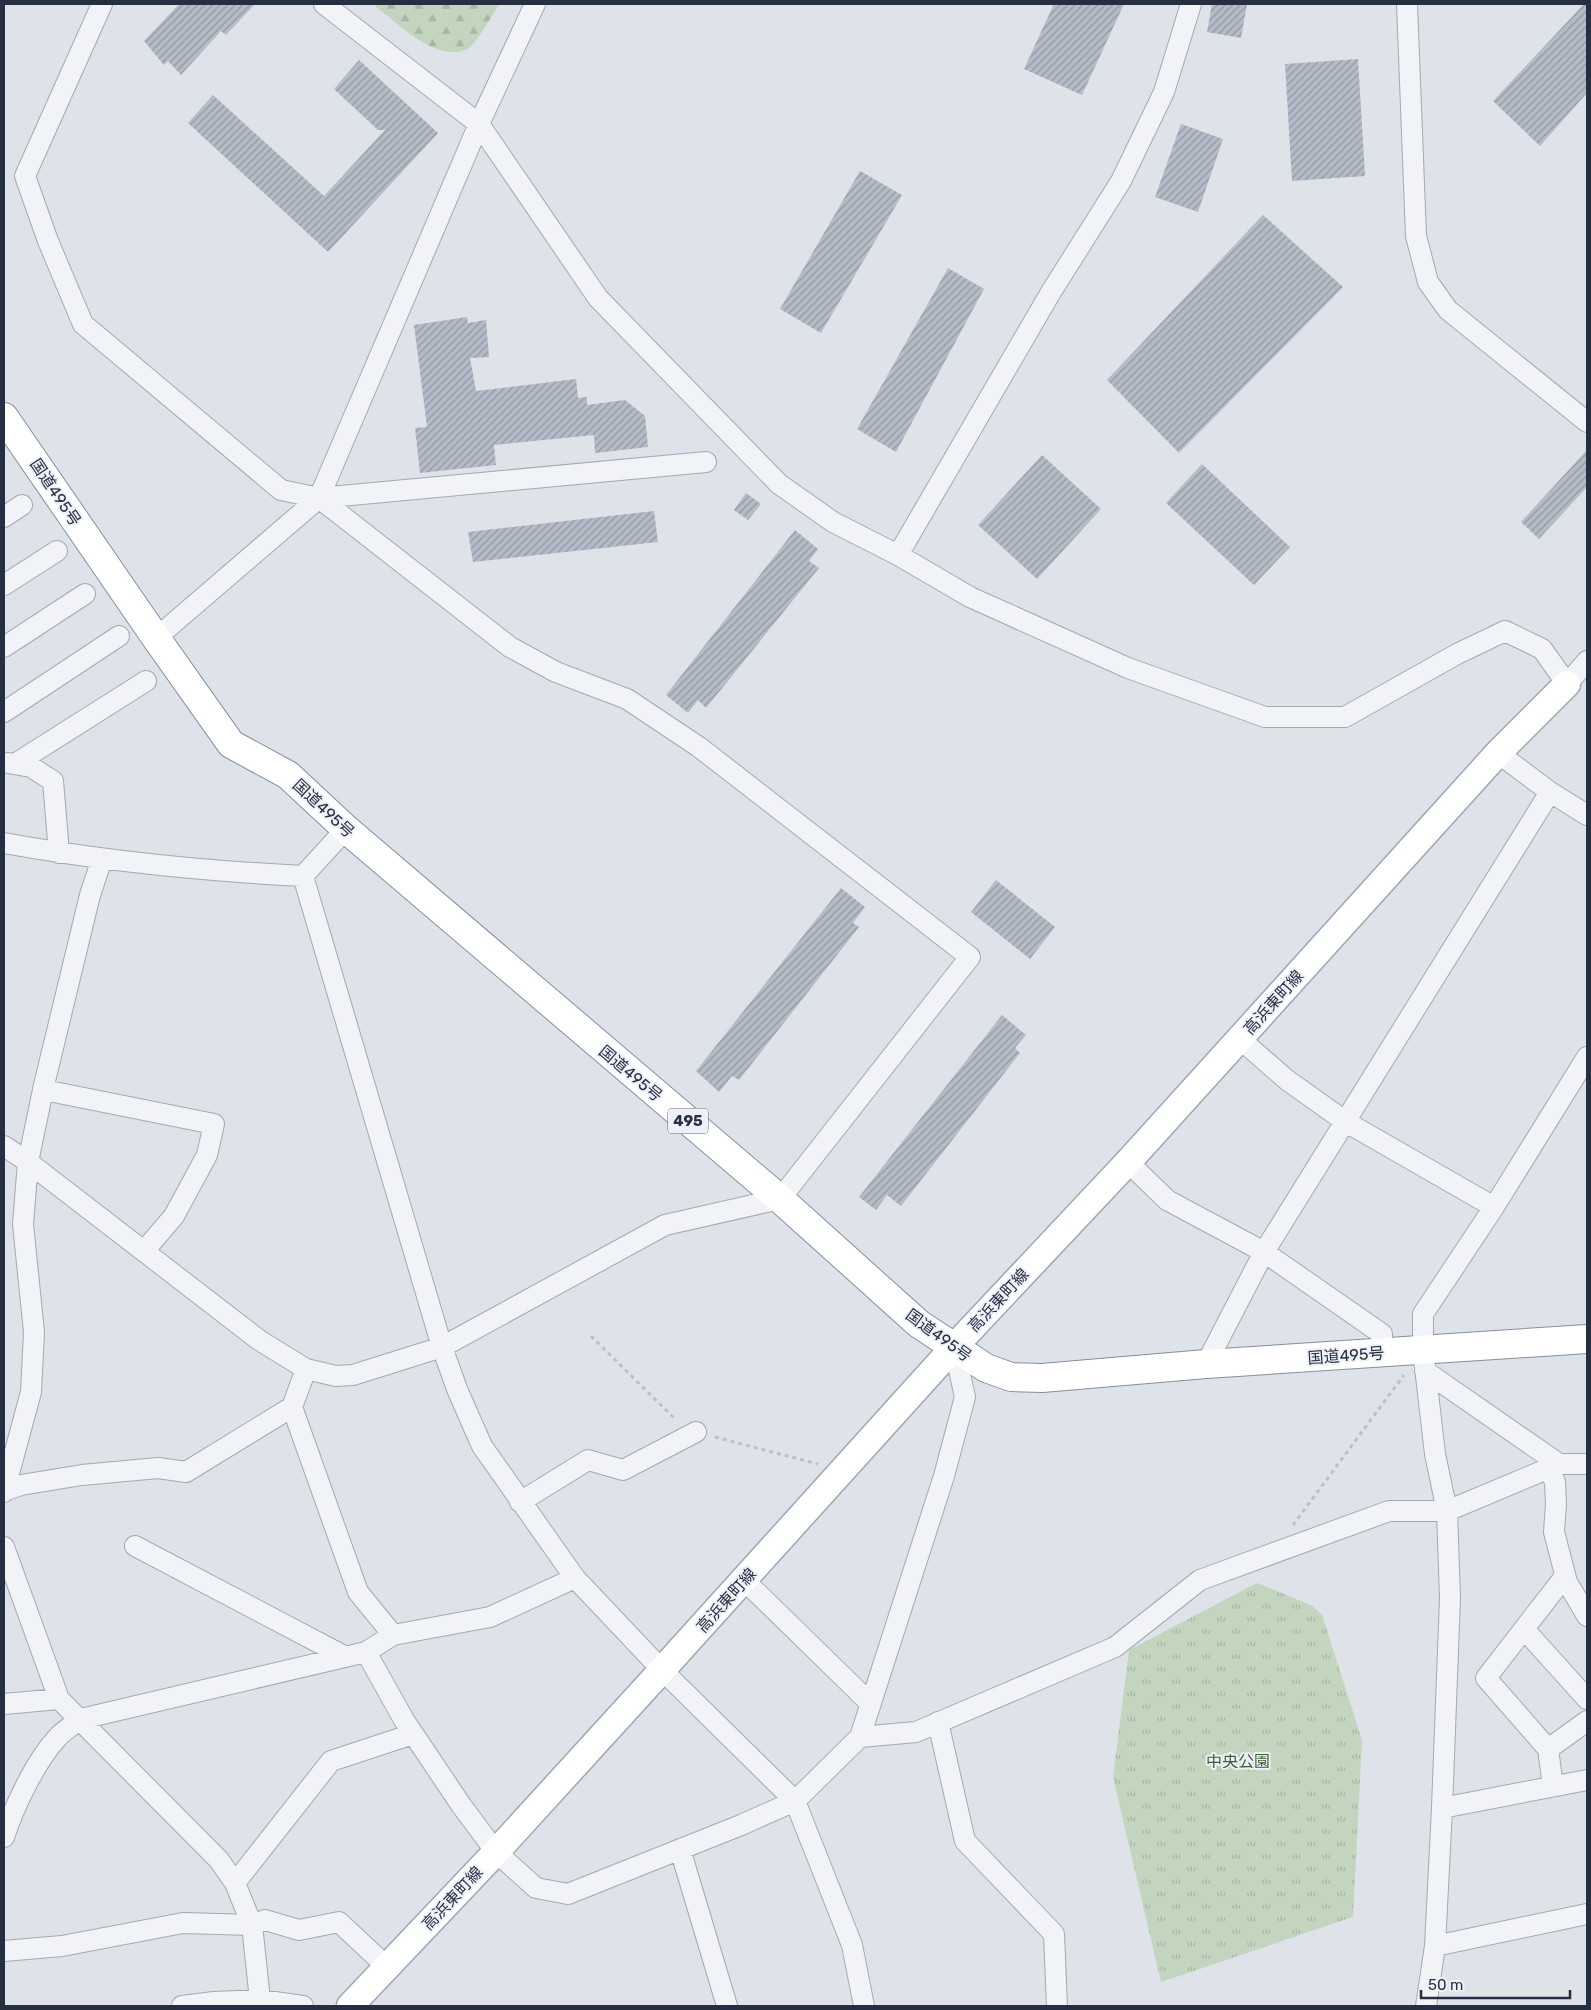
<svg xmlns="http://www.w3.org/2000/svg" width="1591" height="2010" font-family="Rubik,'Noto Sans JP',sans-serif">
	<style>
		.forest { fill: url(#forest-firs) }
		.park { fill: url(#park-tufts) }
		.building { fill: url(#building-hatch) }
		.lines { fill: none; stroke-linecap: round; stroke-linejoin: round }
		.minor-casing { stroke: #a3a9b4; stroke-width: 22 }
		.major-casing { stroke: #9da6b6; stroke-width: 29 }
		.highway-casing { stroke: #848fa1; stroke-width: 30 }
		.path { stroke: #bdc0c8; stroke-width: 3; stroke-dasharray: 4 4; stroke-linecap: butt }
		.minor { stroke: #f2f3f7; stroke-width: 20 }
		.major { stroke: #fff; stroke-width: 26 }
		.highway { stroke: #fff; stroke-width: 28 }
		.labels { text-anchor: middle; stroke-width: 4; stroke-linejoin: round; paint-order: stroke }
		.shield { fill: #eef1f7; stroke: #626978; stroke-width: 1 }
		.shield-label { font-size: 15px; font-weight: bold; fill: #262f42 }
		.street-label { font-size: 16px; fill: #262f42; stroke: #eef1f7 }
		.park-label { font-size: 16px; fill: #395f32; stroke: #eef1f7 }
	</style>
	<defs>
		<pattern id="forest-firs" width="22" height="20" patternUnits="userSpaceOnUse" patternTransform="scale(1.25)"><rect width="22" height="20" fill="#c3d4bf"/><path d="M5 1l3.5 6h-7zM16 11l3.5 6h-7z" fill="#a7b6a5"/></pattern>
		<pattern id="park-tufts" width="24" height="20" patternUnits="userSpaceOnUse" patternTransform="scale(1.25)"><rect width="24" height="20" fill="#c3d4bf"/><path d="M3 7l-1-3M5 7V3M7 7l1-3M15 17l-1-3M17 17v-4M19 17l1-3" fill="none" stroke="#a7b6a5"/></pattern>
		<pattern id="building-hatch" width="6" height="6" patternUnits="userSpaceOnUse" patternTransform="scale(1.25)"><rect width="6" height="6" fill="#b5bbc7"/><path d="M-1 1l2-2M0 6l6-6M5 7l2-2" fill="none" stroke="#9398a3"/></pattern>
	</defs>
	<rect width="100%" height="100%" fill="#dee2e9"/>
	<path class="forest" d="M373,4h126c-4,8 -23,39 -30,44 -31,18 -74,-27 -96,-44z"/>
	<path class="park" d="M1257,1583l56,23 9,9 40,125 -9,177 -192,65 -48,-205 16,-127z"/>
	<path class="building" d="M179,4h76l-29,31 -5,-4 -40,44 -13,-14 -4,4 -20,-24z
		M1054,4h70l-42,91 -58,-26z
		M1212,4h35l-6,34 -34,-6z
		M1584,4h3v89l-47,53 -47,-45z
		M1358,59l7,117 -73,5 -7,-117z
		M359,60l79,73 -110,119 -140,-129 25,-28 111,101 61,-66h-7l-44,-41z
		M1181,124l42,15 -25,73 -43,-15z
		M860,171l42,24 -81,138 -41,-24z
		M1263,215l80,72 -164,166 -72,-73z
		M948,268l36,21 -88,163 -39,-23z
		M467,317l1,6 18,-3 3,37 -19,1 6,33 100,-12 2,19 9,-1v8l38,-5 20,16 3,31 -53,6 -1,-18 -100,10 2,20 -76,8 -5,-45 12,-1 -13,-102z
		M1587,450v37l-48,52 -18,-17z
		M1042,455l59,54 -64,70 -59,-54z
		M1202,464l88,83 -36,38 -88,-82z
		M746,493l15,11 -13,16 -14,-10z
		M654,511l4,31 -185,20 -5,-30z
		M795,530l23,19 -9,12 10,7 -113,140 -8,-8 -10,13 -22,-18z
		M996,880l59,47 -25,32 -59,-47z
		M841,888l24,19 -12,16 6,4 -120,153 -7,-4 -13,16 -23,-21z
		M1002,1015l24,20 -11,13 5,5 -119,153 -14,-11 -11,15 -17,-13z"/>
	<g class="lines">
		<defs>
			<path id="minor" d="M102,4l-77,172 23,65 35,83 198,166 38,8 387,-36
				M324,4l155,120 119,174 181,186 54,38 65,33 72,42 158,71 137,49h80l112,-63 48,-23 37,18 25,35 20,-23
				M1407,4l9,232 12,46 20,28 139,112
				M4,517l18,-12
				M898,555l153,-263 70,-111 43,-89 27,-88
				M4,585l53,-34
				M156,638l163,-140 160,-374 56,-120
				M4,647l81,-53
				M4,712l115,-76
				M1498,753l52,39 37,23
				M8,763l23,4 22,14 6,72
				M15,764l131,-83
				M4,843c99,18 199,28 299,33
				M303,876l139,471 15,42 25,57 93,132 87,92 133,131 57,144 12,61
				M303,876l43,-47
				M1240,1039l47,41 59,42 148,85
				M44,1090l170,34 -7,31 -33,61 -30,35
				M4,1146l24,16 231,178 47,29 30,7 17,-1 89,-28 223,-122 115,-26 190,-242 -271,-210 -72,-48 -71,-27 -46,-25 -191,-149
				M1128,1162l39,38 97,52 118,82v19
				M1206,1364l58,-112 286,-460
				M1425,1371l134,93
				M292,1407l66,185 35,43
				M1549,1469l6,13 1,22 -2,28 13,50 20,34
				M4,1491l17,-6 61,-10 76,-7 28,4 106,-65 14,-38
				M4,1492l27,-100 3,-60 -11,-108 5,-62 16,-77 46,-190 12,-36
				M520,1502l68,-42 35,10 73,-38
				M135,1546l211,111
				M4,1547l55,152 160,161 16,23 17,42 8,75
				M744,1580l127,124
				M1524,1629l63,70
				M366,1652l38,68 57,85 35,47 40,36 32,6 173,-69 54,-24 65,-64 84,-261 21,-79 -11,-50
				M4,1704l55,-5
				M938,1722l27,119 89,93 3,72
				M860,1737l56,-5 199,-85 85,-67 189,-69h58l112,-47h28
				M1548,1749l-62,-71 79,-102
				M1553,1786l-5,-37 39,-28
				M1442,1808l145,-28
				M4,1837c10,-30 31,-75 53,-99 6,-7 16,-13 24,-19l285,-67 27,-17 97,-18 85,-39
				M680,1849l47,157
				M235,1883l96,-122 82,-27
				M1435,1946l152,-32
				M4,1951l58,-5 121,-23 69,2 13,-5 34,10 40,-8 48,45
				M182,2006l32,-4 46,-2 43,6
				M1426,2006l9,-60 7,-138 8,-210 -3,-87 -12,-57 -12,-104v-36l71,-107 93,-150"/>
			<path id="major" d="M350,2006l146,-154 166,-182 292,-323 174,-185 370,-409 69,-69"/>
			<path id="highway" d="M4,417l152,221 75,106 57,31 58,54 434,370 139,125 67,44 25,9 31,1 164,-14 381,-25"/>
		</defs>
		<use href="#minor" class="minor-casing"/>
		<use href="#major" class="major-casing"/>
		<use href="#highway" class="highway-casing"/>
		<path class="path" d="M591,1336l85,84
			M715,1437l103,27
			M1293,1525l111,-150"/>
		<use href="#minor" class="minor"/>
		<use href="#major" class="major"/>
		<use href="#highway" class="highway"/>
	</g>
	<g class="labels">
		<rect class="shield" x="668" y="1108.5" width="40" height="25" rx="4"/>
		<g class="shield-label">
			<text x="688" y="1126">495</text>
		</g>
		<g class="street-label">
			<text transform="translate(56 492) rotate(56)" y="6">国道495号</text>
			<text transform="translate(324 808) rotate(43)" y="6">国道495号</text>
			<text transform="translate(1273 1002) rotate(-48)" y="6">高浜東町線</text>
			<text transform="translate(631 1073) rotate(40)" y="6">国道495号</text>
			<text transform="translate(998 1300) rotate(-47)" y="6">高浜東町線</text>
			<text transform="translate(939 1335) rotate(36)" y="6">国道495号</text>
			<text transform="translate(1346 1355) rotate(-4)" y="6">国道495号</text>
			<text transform="translate(726 1600) rotate(-48)" y="6">高浜東町線</text>
			<text transform="translate(452 1898) rotate(-47)" y="6">高浜東町線</text>
		</g>
		<g class="park-label">
			<text x="1238" y="1767">中央公園</text>
		</g>
	</g>
	<rect width="1591" height="2010" fill="none" stroke="#262f42" stroke-width="10"/>
	<path d="M1421 1990v8h149v-8" fill="none" stroke="#262f42" stroke-width="2.5"/>
	<text x="1428" y="1990" font-size="15" fill="#262f42" stroke="#eef1f7" stroke-width="4" paint-order="stroke">50 m</text>
</svg>
